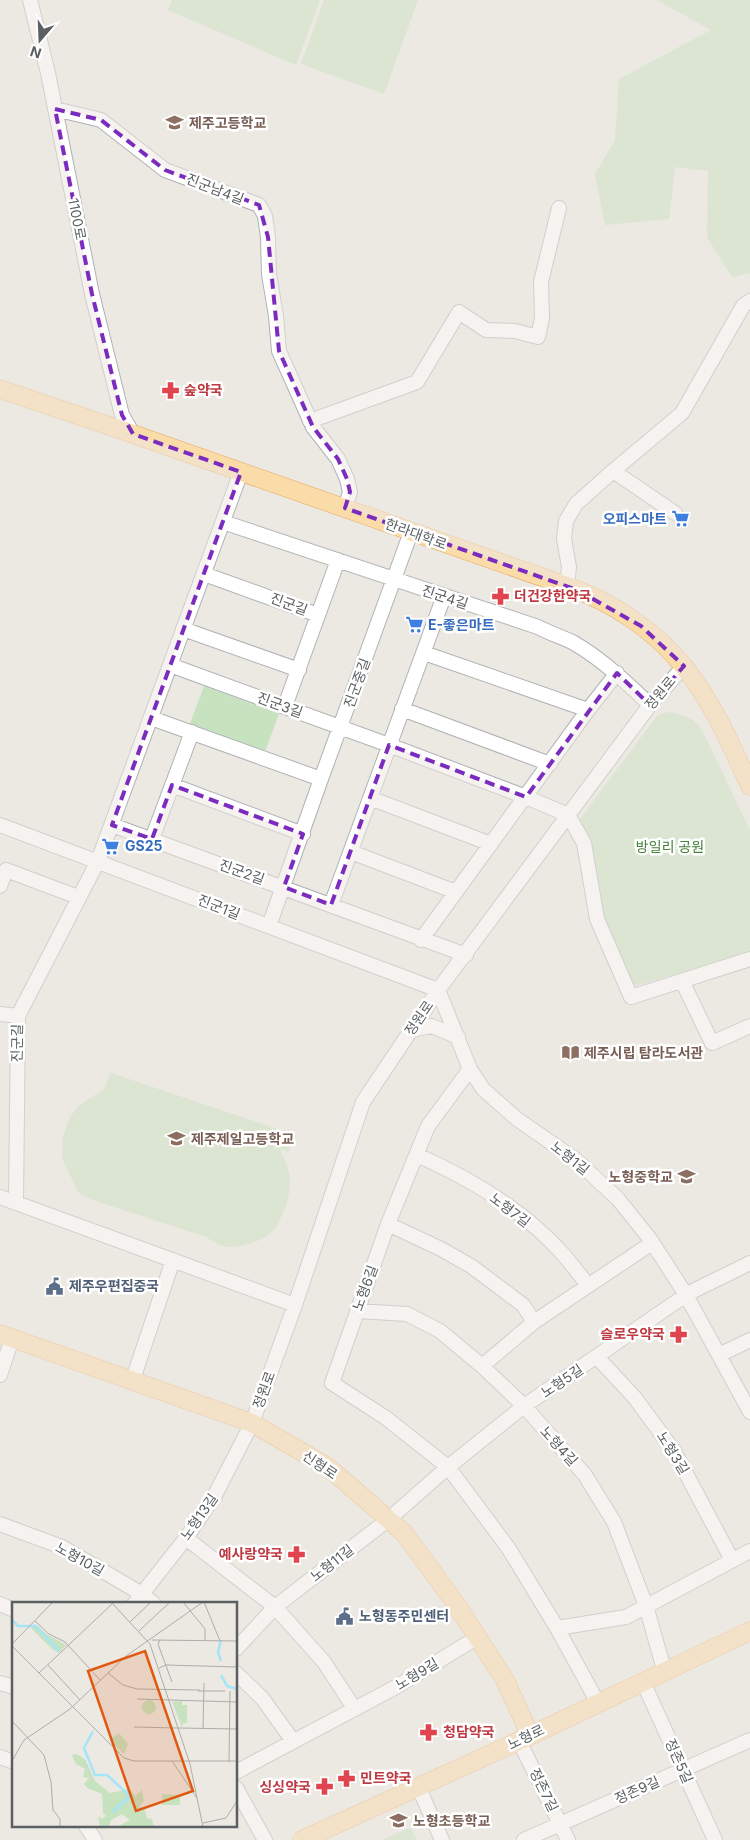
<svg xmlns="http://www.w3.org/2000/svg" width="750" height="1840" font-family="Inter,'Noto Sans KR',sans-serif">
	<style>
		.green { fill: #c6e2bf }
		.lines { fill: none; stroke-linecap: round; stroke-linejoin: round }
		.minor-casing { stroke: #afb3b6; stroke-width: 16 }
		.major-casing { stroke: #e8a65e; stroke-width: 19 }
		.minor { stroke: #fff; stroke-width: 14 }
		.major { stroke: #fadca9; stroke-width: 18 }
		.marked { fill: none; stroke: #7b2cbf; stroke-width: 4; stroke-dasharray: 10 6; stroke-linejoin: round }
		.labels { text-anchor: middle; stroke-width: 5; stroke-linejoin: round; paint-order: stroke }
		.education-label { font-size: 14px; font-weight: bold; fill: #785e54; stroke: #fff; text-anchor: start }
		.street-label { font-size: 14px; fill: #5a5f62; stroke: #fff }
		.health-label { font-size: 14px; font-weight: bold; fill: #be3a42; stroke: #fff; text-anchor: start }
		.shop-label { font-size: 14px; font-weight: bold; fill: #366cbe; stroke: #fff; text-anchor: start }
		.park-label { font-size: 14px; fill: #448139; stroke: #fff }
		.service-label { font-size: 14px; font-weight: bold; fill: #4e5e75; stroke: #fff; text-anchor: start }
		.inset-river { fill: none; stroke: #a4e5f9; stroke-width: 2.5 }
		.inset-road { fill: none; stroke: #aeadab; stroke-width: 1 }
		.view { fill: #e15910; fill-opacity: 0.15; stroke: #e15910; stroke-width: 2.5 }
		.inset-edge { fill: none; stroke: #5a5f62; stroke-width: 2.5 }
	</style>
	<rect width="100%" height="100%" fill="#ece8e2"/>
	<path class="green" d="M172,0h148l-24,65 -128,-55z
		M324,0h94l-34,94 -83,-30z
		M657,0h93v273l-18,4 -25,-40 1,-66 -33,-4 -6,52 -64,6 -10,-51 20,-34 4,-61 92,-49z
		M204,686l75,28 -15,40 -75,-28z
		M668,712c18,3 25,5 35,20l47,98v121l-31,11 -81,23 -11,-4 -23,-59 -16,-85 -8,-18 77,-103z
		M111,1073l184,62 -7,17 -8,-3c4,10 9,19 10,30 1,16 -6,34 -14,48 -9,13 -37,23 -53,19 -5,-2 -12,-6 -17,-9l-116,-38 -12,-7 -16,-34 1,-20 5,-17 5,-8 7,-8 24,-16z
		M407,1829h4l6,11h-35z"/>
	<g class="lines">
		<defs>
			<path id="minor" d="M30,0l18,73 44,221 30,121 11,19
				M55,109l46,11 64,50 94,35 6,11 3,21 1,37 7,42 3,35 34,76 25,32 9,20 3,13 -5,16
				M310,421l107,-39 42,-70 27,18 29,1 23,6 4,-19 -1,-36 18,-74
				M613,471l69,-58 61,-107 7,-5
				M223,522l315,105c11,6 24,10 36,16 29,17 52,39 76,62
				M204,574l114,41
				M567,586l2,-19 -5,-28 2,-18 10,-17 37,-33 62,42
				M183,629l116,41
				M424,653l164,57
				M170,665l219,80 137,52 42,18 16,28 13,76 34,78 119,-38
				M285,706l53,-146
				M402,709l148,55
				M151,718l170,61
				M172,785l131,49
				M370,798l121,46
				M0,825l438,165 32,79 13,20 34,30 59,41 42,39 32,40 36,56 64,117
				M112,825l354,130
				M152,839l40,-107
				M351,852l105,40
				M0,886l6,-16 72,27
				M331,905l113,-309
				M269,926l52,-147 90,-247
				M421,940l167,-230 29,-37
				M682,981l30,62 38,-17
				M0,1014l18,2
				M411,1030l21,-4 26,11
				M470,1069l-42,57 -40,98 -56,159 54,35 62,49 61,82 48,79 41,75
				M417,1155c52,23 105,54 144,97 9,10 18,22 27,33
				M0,1197l295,108
				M16,1203l2,-187 80,-155 143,-389
				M388,1224l53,25 30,17 52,39 11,17
				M357,1311l50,3 33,17 42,35 42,40 61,69 29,47 32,84 19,67
				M719,1355l31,-15
				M597,1357l38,41 39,53 58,109
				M482,1366l52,-44 118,-79
				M0,1375l12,-36
				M132,1382l41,-122
				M0,1524l62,23 80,47 12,10
				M186,1538l89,69 49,55 30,46
				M0,1604l14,6
				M134,1604l52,-66 29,-43 37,-72 43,-118 68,-203 75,-112 212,-285 34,-39
				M557,1628l69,-11 124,-66
				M236,1649l39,-42 114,-88 59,-52 76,-61 165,-113 61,-30
				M236,1673l26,25 31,43
				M643,1682l72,158
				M0,1683l14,4
				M519,1741l49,99
				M0,1757l14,5
				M236,1772l158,-84 84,-51
				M418,1786l24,54
				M236,1788l29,52
				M86,1826l9,14
				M524,1840l226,-100"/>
			<path id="major" d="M0,389l133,45 434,152c45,16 88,44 118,82 28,35 46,77 65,118
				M0,1334l252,89 76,44 76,66 52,71 49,76 25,55
				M302,1840l217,-99 231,-110"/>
		</defs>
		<use href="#minor" class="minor-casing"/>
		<use href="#major" class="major-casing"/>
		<use href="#minor" class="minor"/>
		<use href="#major" class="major"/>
	</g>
	<path d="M0 0H750V1840H0ZM55,109l46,11 64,50 94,35 9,32 11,114 34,76 25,32 9,20 3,13 -5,16 232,82 64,36 43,40 -34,39 -33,-32 -91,124 -137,-52 -58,160 -47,-18 19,-53 -131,-49 -20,54 -40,-14 129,-353 -108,-38 -11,-19 -30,-121z" fill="#ece8e2" fill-opacity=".55" fill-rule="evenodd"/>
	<path class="marked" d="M55,109l46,11 64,50 94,35 9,32 11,114 34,76 25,32 9,20 3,13 -5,16 232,82 64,36 43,40 -34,39 -33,-32 -91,124 -137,-52 -58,160 -47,-18 19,-53 -131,-49 -20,54 -40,-14 129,-353 -108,-38 -11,-19 -30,-121z"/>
	<defs>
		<symbol id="school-bare" viewBox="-9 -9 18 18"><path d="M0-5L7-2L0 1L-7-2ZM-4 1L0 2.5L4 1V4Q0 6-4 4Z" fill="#8d6e63" stroke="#fff" stroke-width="2.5" paint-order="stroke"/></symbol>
		<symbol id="pharmacy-bare" viewBox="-9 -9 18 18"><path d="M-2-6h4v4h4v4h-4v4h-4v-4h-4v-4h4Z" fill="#e0444e" stroke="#fff" stroke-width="2.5" paint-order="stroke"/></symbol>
		<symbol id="supermarket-bare" viewBox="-9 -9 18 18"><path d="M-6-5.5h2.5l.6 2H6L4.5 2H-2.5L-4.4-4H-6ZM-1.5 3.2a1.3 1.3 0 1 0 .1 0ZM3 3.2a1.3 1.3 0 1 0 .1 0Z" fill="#3f7fe0" stroke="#fff" stroke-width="2.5" paint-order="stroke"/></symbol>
		<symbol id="library-bare" viewBox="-9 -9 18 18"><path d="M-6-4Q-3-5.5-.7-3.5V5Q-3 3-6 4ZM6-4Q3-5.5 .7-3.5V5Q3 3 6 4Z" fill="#8d6e63" stroke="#fff" stroke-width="2.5" paint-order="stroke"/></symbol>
		<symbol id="civic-bare" viewBox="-9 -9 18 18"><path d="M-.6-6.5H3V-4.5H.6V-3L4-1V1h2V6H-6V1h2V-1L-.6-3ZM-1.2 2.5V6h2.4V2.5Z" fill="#5c6f8a" stroke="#fff" stroke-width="2.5" paint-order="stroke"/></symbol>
	</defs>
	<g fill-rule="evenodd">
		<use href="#school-bare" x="162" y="110" width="25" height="25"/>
		<use href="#pharmacy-bare" x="158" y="378" width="25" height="25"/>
		<use href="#supermarket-bare" x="668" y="506" width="25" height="25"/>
		<use href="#pharmacy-bare" x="488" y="584" width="25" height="25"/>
		<use href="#supermarket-bare" x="402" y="612" width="25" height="25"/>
		<use href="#supermarket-bare" x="98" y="834" width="25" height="25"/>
		<use href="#library-bare" x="558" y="1040" width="25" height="25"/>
		<use href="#school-bare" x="164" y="1126" width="25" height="25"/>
		<use href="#school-bare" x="674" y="1164" width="25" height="25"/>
		<use href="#civic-bare" x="42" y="1274" width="25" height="25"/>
		<use href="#pharmacy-bare" x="666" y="1322" width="25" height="25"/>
		<use href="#pharmacy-bare" x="284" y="1542" width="25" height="25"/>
		<use href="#civic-bare" x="332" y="1604" width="25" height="25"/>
		<use href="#pharmacy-bare" x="416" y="1720" width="25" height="25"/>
		<use href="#pharmacy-bare" x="334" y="1766" width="25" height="25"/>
		<use href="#pharmacy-bare" x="312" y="1774" width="25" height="25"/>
		<use href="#school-bare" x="386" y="1808" width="25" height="25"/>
	</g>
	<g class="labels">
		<g class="education-label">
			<text x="189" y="128">제주고등학교</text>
			<text x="584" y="1058">제주시립 탐라도서관</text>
			<text x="191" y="1144">제주제일고등학교</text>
			<text x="673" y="1182" text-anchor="end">노형중학교</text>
			<text x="413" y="1826">노형초등학교</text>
		</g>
		<g class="street-label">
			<text transform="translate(215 189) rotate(21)" y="5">진군남4길</text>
			<text transform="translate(77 219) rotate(79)" y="5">1100로</text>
			<text transform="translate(416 534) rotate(20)" y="5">한라대학로</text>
			<text transform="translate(445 597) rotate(18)" y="5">진군4길</text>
			<text transform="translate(289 604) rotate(20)" y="5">진군길</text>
			<text transform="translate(357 683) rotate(-70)" y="5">진군중길</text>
			<text transform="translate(660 693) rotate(-50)" y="5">정원로</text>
			<text transform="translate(280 705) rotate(20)" y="5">진군3길</text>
			<text transform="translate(242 872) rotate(20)" y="5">진군2길</text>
			<text transform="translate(219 907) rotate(21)" y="5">진군1길</text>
			<text transform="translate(419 1018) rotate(-56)" y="5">정원로</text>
			<text transform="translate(17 1043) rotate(-89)" y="5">진군길</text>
			<text transform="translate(570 1158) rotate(38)" y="5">노형1길</text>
			<text transform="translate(510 1210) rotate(37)" y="5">노형7길</text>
			<text transform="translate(365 1288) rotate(-70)" y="5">노형6길</text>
			<text transform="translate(562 1381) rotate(-34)" y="5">노형5길</text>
			<text transform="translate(264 1390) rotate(-70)" y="5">정원로</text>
			<text transform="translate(559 1446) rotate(48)" y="5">노형4길</text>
			<text transform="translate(673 1453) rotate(58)" y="5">노형3길</text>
			<text transform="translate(320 1465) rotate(34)" y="5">신형로</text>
			<text transform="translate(199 1517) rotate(-55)" y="5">노형13길</text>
			<text transform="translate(80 1559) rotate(29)" y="5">노형10길</text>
			<text transform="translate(332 1563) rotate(-38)" y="5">노형11길</text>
			<text transform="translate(417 1674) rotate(-31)" y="5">노형9길</text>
			<text transform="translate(526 1737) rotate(-26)" y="5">노형로</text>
			<text transform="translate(679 1761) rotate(66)" y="5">정존5길</text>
			<text transform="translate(544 1790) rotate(64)" y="5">정존7길</text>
			<text transform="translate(637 1790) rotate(-24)" y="5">정존9길</text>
		</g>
		<g class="health-label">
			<text x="184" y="395">숲약국</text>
			<text x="514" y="601">더건강한약국</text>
			<text x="665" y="1339" text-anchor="end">슬로우약국</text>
			<text x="283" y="1559" text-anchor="end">예사랑약국</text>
			<text x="443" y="1737">청담약국</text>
			<text x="360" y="1783">민트약국</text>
			<text x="311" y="1792" text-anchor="end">싱싱약국</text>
		</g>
		<g class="shop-label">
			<text x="667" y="524" text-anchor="end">오피스마트</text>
			<text x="428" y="630">E-좋은마트</text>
			<text x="125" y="851">GS25</text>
		</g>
		<g class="park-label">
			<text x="670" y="852">방일리 공원</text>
		</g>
		<g class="service-label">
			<text x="69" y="1291">제주우편집중국</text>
			<text x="359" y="1621">노형동주민센터</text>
		</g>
	</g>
	<g transform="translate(12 1602)">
		<rect width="225" height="225" fill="#ece8e2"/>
		<path d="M23,22l13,11 18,10 -7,8 -7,-4 -21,-21zM130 105a7 7 0 1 1 14 0a7 7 0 1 1-14 0ZM170,99v4h5v18h-4l-1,4 -10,-25zM107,131l9,11 -4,10 -15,-14zM64,152l9,5 10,22 15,12 20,-4 5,7 7,-6 2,11 -5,6 5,1 3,10 5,1 2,8h-37l13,-7 -8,-6 -11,6 -2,7h-9l-2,-11 4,3 4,-3 -3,-3 -1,-19 -15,-6 -3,-4 5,-6 -6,-1 2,-8 -9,-5 -4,-9zM150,192l18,1v10h-18z" fill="#c6e2bf"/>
		<path class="inset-river" d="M0,18l6,6h17l24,25M209,38l-3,12 3,9M209,73l6,11 10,3M81,129l-9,17 11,27h12l23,21 -17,16"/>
		<path class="inset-road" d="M99,0l39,42 40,120 13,63M171,0l22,27v11M192,0l16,39M23,19l14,13 16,8 35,38M118,20l21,-20M127,29l31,-29M140,38l85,1M148,38l-2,4 14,38M0,42l41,-42M0,44l112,112 10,3h103M36,63l32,35M147,66l7,-3 71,2M27,71l73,-69M96,71l15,12 14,4 63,1M186,89h27M125,97l100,3M0,119l32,34 7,27 2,28 7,9v8M122,125l44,1M166,126l59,1M191,127l1,-46M0,159l12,-21 46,-31 56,-53 77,-54M160,159l25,37M217,160l1,-71M191,221l23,-5 11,-17"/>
		<path class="view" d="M133,49l48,140 -57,20 -48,-140z"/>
		<rect width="225" height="225" class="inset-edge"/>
	</g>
	<g transform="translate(40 40) rotate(199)" stroke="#ffffff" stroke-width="4" paint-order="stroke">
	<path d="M0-4L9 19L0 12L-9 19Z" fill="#5a5f62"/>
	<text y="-8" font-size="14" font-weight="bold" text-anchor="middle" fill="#5a5f62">N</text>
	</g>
</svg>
